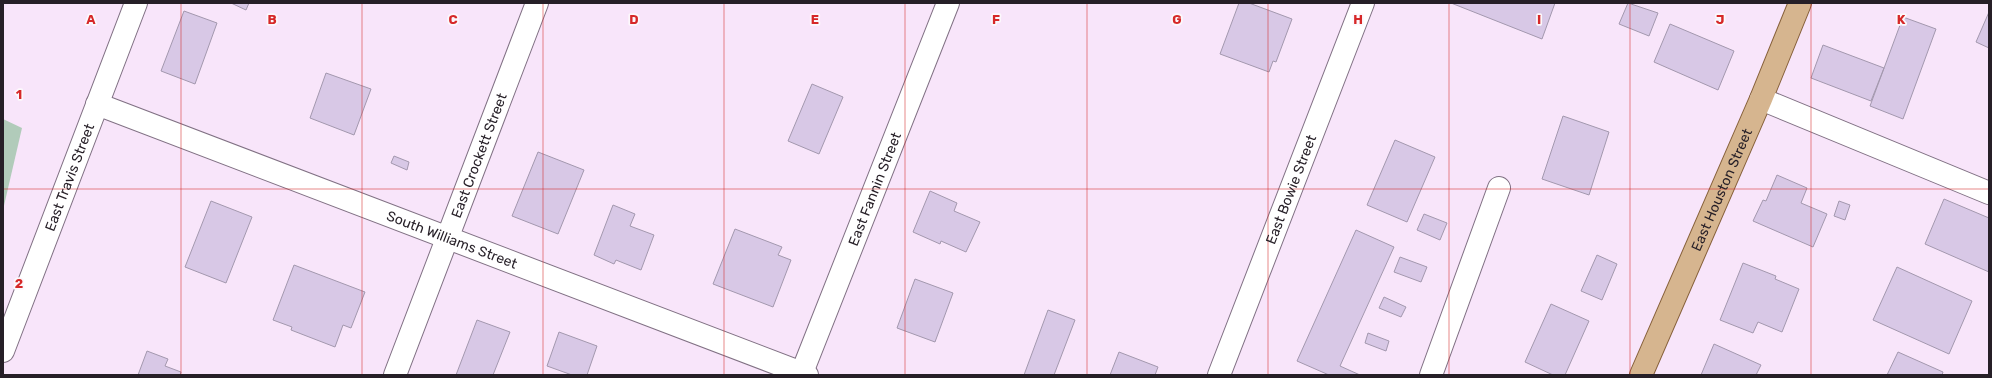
<svg xmlns="http://www.w3.org/2000/svg" width="1992" height="378" font-family="Rubik,sans-serif">
	<style>
		.green { fill: #b1cbba }
		.building { fill: #d8c8e6; stroke: #a398ae }
		.lines { fill: none; stroke-linecap: round; stroke-linejoin: round }
		.minor-casing { stroke: #817184; stroke-width: 24 }
		.major-casing { stroke: #86603a; stroke-width: 24 }
		.minor { stroke: #fff; stroke-width: 22 }
		.major { stroke: #d6b58f; stroke-width: 22 }
		.grid { fill: none; stroke: #d62828; stroke-width: 1; stroke-opacity: 0.55 }
		.labels { text-anchor: middle; stroke-width: 3.5; stroke-linejoin: round; paint-order: stroke }
		.street-label { font-size: 14px; fill: #261f27; stroke: #fcf8fc }
		.grid-label { font-size: 13px; text-anchor: middle; font-weight: bold; fill: #d62828; stroke: #fcf8fc; stroke-width: 3.5; stroke-linejoin: round; paint-order: stroke }
	</style>
	<rect width="100%" height="100%" fill="#f8e5fa"/>
	<path class="green" d="M3,119l19,9 -19,82z"/>
	<path class="building" d="M231,3h18l-3,7z
		M1239,3h10l43,16 -16,43 -3,-1 -4,11 -49,-18z
		M1451,3h104l-13,36z
		M1628,3l30,10 -9,23 -30,-12z
		M184,11l33,12 -22,61 -34,-13z
		M1989,12v36l-13,-6z
		M1903,17l33,12 -33,90 -33,-13z
		M1670,24l64,27 -16,39 -64,-28z
		M1823,45l61,23 -13,33 -60,-23z
		M326,73l45,16 -17,46 -44,-17z
		M812,84l31,13 -24,57 -31,-13z
		M1563,116l46,16 -20,63 -47,-16z
		M1395,140l40,17 -28,65 -40,-17z
		M538,152l46,18 -26,64 -46,-18z
		M394,156l15,6 -2,8 -16,-7z
		M1777,175l30,13 -6,15 26,11 -14,33 -60,-26 10,-21 3,1z
		M930,191l27,12 -3,8 26,11 -14,30 -25,-11 -1,3 -27,-12z
		M1944,199l45,19v54l-64,-28z
		M211,201l41,16 -26,66 -41,-16z
		M1839,201l11,4 -5,15 -11,-4z
		M613,205l22,9 -5,12 24,9 -13,35 -25,-10 -2,4 -20,-9z
		M1424,214l23,9 -7,17 -23,-10z
		M735,229l47,18 -4,8 13,5 -18,47 -60,-23z
		M1356,230l38,17 -54,119 20,9h-31l-32,-14z
		M1597,255l20,9 -15,36 -21,-9z
		M1400,257l27,10 -6,15 -27,-10z
		M1743,263l33,13 -1,3 24,10 -17,43 -24,-10 -5,11 -33,-13z
		M294,265l71,27 -14,36 -8,-3 -8,22 -44,-17 1,-3 -19,-7z
		M1897,267l75,34 -23,53 -76,-34z
		M915,279l38,14 -18,49 -38,-14z
		M1384,297l22,10 -5,10 -22,-9z
		M1551,304l38,17 -24,54h-12l-28,-13z
		M1048,310l27,10 -21,55h-30z
		M477,320l33,12 -17,43h-37z
		M559,332l38,14 -10,29h-15l-25,-9z
		M1368,333l21,8 -3,10 -21,-8z
		M1714,344l47,21 -5,10h-55z
		M147,351l21,8 -3,7 16,6 -1,3h-42z
		M1119,352l39,15 -3,8h-45z
		M1898,352l45,20 -1,3h-55z"/>
	<g class="lines">
		<defs>
			<g id="minor">
				<path d="M1761,99l228,94"/>
				<path id="s1" d="M97,104l710,271"/>
				<path id="s2" d="M3,351l133,-348"/>
				<path id="s3" d="M395,375l142,-372"/>
				<path id="s4" d="M801,375l147,-372"/>
				<path id="s5" d="M1219,375l144,-372"/>
				<path d="M1431,375l68,-187"/>
			</g>
			<g id="major">
				<path id="s6" d="M1641,375l120,-276 39,-96"/>
			</g>
		</defs>
		<use href="#minor" class="minor-casing"/>
		<use href="#major" class="major-casing"/>
		<use href="#minor" class="minor"/>
		<use href="#major" class="major"/>
	</g>
	<path class="grid" d="M181,3v372M362,3v372M543,3v372M724,3v372M905,3v372M1087,3v372M1268,3v372M1449,3v372M1630,3v372M1811,3v372M3,189h1986"/>
	<g class="labels">
		<g class="street-label">
			<text dy="5" stroke="none"><textPath href="#s3" startOffset="235">East Crockett Street</textPath></text>
			<text dy="5" stroke="none"><textPath href="#s2" startOffset="186">East Travis Street</textPath></text>
			<text dy="5" stroke="none"><textPath href="#s4" startOffset="200">East Fannin Street</textPath></text>
			<text dy="5" stroke="none"><textPath href="#s5" startOffset="199">East Bowie Street</textPath></text>
			<text dy="5" stroke="none"><textPath href="#s6" startOffset="202">East Houston Street</textPath></text>
			<text dy="5" stroke="none"><textPath href="#s1" startOffset="380">South Williams Street</textPath></text>
		</g>
	</g>
	<g class="grid-label">
		<text x="91" y="24">A</text>
		<text x="272" y="24">B</text>
		<text x="453" y="24">C</text>
		<text x="634" y="24">D</text>
		<text x="815" y="24">E</text>
		<text x="996" y="24">F</text>
		<text x="1177" y="24">G</text>
		<text x="1358" y="24">H</text>
		<text x="1539" y="24">I</text>
		<text x="1720" y="24">J</text>
		<text x="1901" y="24">K</text>
		<text x="19" y="99">1</text>
		<text x="19" y="288">2</text>
	</g>
	<rect width="1992" height="378" fill="none" stroke="#261f27" stroke-width="8"/>
</svg>
